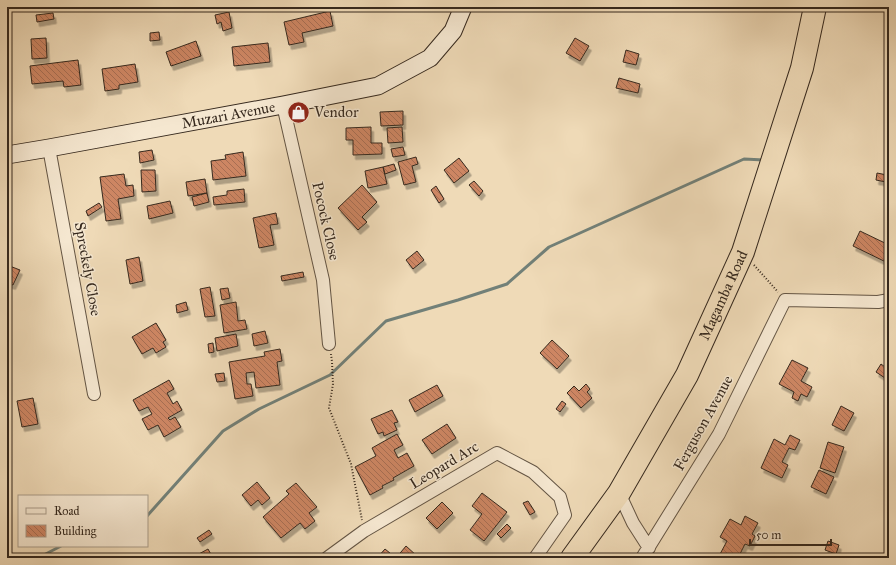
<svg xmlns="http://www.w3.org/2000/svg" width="896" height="565" font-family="'IM FELL Great Primer',serif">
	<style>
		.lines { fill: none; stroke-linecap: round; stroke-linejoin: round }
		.stream { stroke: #728078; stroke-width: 3 }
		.building { fill: url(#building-back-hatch); stroke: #36291e; filter: url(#shadow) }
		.street-casing { stroke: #645544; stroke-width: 14 }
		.secondary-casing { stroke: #36291e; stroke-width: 19 }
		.highway-casing { stroke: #36291e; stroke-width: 24 }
		.path { stroke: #36291e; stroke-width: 2; stroke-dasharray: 1 2; stroke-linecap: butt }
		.street { stroke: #f5e7d0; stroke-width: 12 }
		.secondary { stroke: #f5e7d0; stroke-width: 17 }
		.highway { stroke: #efdab7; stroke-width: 22 }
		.labels { text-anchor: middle; stroke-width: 3; stroke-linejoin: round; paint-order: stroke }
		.poi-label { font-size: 15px; fill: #36291e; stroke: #f5e7d0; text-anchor: start }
		.street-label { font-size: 15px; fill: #36291e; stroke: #f5e7d0 }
	</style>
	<defs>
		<pattern id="building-back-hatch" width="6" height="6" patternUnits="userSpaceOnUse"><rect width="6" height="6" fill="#cd8664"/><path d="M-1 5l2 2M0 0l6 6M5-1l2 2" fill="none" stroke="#a76e52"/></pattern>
		<filter id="shadow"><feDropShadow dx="2.5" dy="4.5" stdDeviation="0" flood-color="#0004"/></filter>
	</defs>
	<rect width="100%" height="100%" fill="#efdab7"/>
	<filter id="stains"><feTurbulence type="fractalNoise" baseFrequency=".005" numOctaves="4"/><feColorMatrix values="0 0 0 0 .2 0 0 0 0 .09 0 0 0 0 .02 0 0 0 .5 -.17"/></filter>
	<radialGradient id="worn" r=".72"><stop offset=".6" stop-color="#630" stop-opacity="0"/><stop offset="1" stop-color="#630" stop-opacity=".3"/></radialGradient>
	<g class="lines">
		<path class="stream" d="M147,516l76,-85 36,-22 71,-34 56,-54 72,-21 49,-16 42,-37 195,-88 20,1
			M38,558l23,-12"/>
	</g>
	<path class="building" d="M330,11l3,15 -31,7 2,9 -15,3 -5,-23z
		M229,12l3,16 -9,3 -2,-9 -4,2 -2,-9z
		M53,13l1,6 -17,3 -1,-7z
		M159,32l1,8 -10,1v-8z
		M46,38l1,20 -15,1 -1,-20z
		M575,38l14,8 -9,15 -14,-8z
		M196,41l5,15 -30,10 -5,-14z
		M268,43l2,19 -36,4 -2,-19z
		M626,50l13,4 -3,11 -13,-3z
		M78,60l3,25 -17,2 -1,-6 -31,3 -2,-18z
		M135,64l3,18 -19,3v4l-14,2 -3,-22z
		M619,78l21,6 -2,9 -22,-5z
		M403,111v14l-22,1 -1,-14z
		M371,127v16h11v11l-29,1v-15h-7v-12z
		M402,127l1,15 -15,1 -1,-15z
		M403,147l2,8 -12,2 -2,-8z
		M152,150l2,10 -14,3 -1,-11z
		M243,152l3,24 -33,4 -2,-19 15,-2 -1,-4z
		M416,157l2,7 -6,2 4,16 -12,3 -6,-23z
		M459,158l10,13 -15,12 -10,-13z
		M394,164l2,6 -11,4 -2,-7z
		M383,167l4,17 -19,4 -3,-17z
		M141,170h14l1,21 -14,1z
		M877,173l10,2 -1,7 -10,-2z
		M124,174l2,12 7,-1 1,11 -16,3 3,20 -15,2 -6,-44z
		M205,179l2,14 -19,3 -2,-14z
		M474,181l9,10 -4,5 -10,-11z
		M362,185l15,17 -15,15 5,5 -9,8 -20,-22z
		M436,186l8,13 -5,4 -8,-13z
		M244,189l1,13 -31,3 -1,-8 14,-2v-4z
		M207,193l2,9 -15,4 -2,-9z
		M170,201l3,12 -24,6 -2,-13z
		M99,203l3,4 -14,9 -2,-5z
		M276,213l2,11 -8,1 4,20 -15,3 -6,-30z
		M860,231l29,14v15l-1,3 -35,-17z
		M417,251l7,9 -11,9 -7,-9z
		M139,257l4,24 -13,3 -4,-24z
		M7,265l13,5 -7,15 -6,-2z
		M303,272l1,5 -22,4 -1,-5z
		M210,287l5,29 -10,1 -5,-28z
		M228,288l2,10 -8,2 -2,-11z
		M186,302l2,8 -11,3 -1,-8z
		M236,302l2,19 7,-1 2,9 -23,4 -4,-28z
		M156,323l10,17 -3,2 3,5 -10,6 -3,-5 -11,6 -10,-17z
		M265,331l3,12 -14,3 -2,-12z
		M236,334l2,12 -21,5 -2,-13z
		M552,340l17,16 -12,13 -17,-16z
		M213,343l1,9 -5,1 -1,-9z
		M280,349l2,12 -5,1 3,23 -24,3 -2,-16 -8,1 1,11h4l2,12 -18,3 -6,-37 36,-6 -1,-4z
		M792,360l16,8 -7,13 11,6 -5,10 -6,-3 -3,7 -6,-3 2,-6 -15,-8z
		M881,364l8,6v1l-4,7 -9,-6z
		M224,373l1,8 -8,1 -2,-8z
		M169,380l5,9 -7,4 6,11 4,-3 5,9 -14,8 2,2 5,-3 6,10 -17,10 -6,-12 -10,5 -6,-11 10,-5 -4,-7 -9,4 -6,-11z
		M586,384l4,5 -3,3 5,6 -11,10 -14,-15 7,-7 5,5z
		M437,385l6,11 -28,16 -6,-12z
		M33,398l5,26 -16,3 -5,-26z
		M562,401l4,3 -6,8 -4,-3z
		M841,406l13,7 -10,18 -12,-6z
		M392,410l6,12 -4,1 3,7 -13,6 -1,-4 -5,2 -7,-15z
		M447,424l9,14 -24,16 -10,-14z
		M397,434l6,11 -9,5 4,8 9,-5 7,13 -21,12 1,2 -12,6 1,2 -13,7 -15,-28 21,-11 -4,-8z
		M790,435l10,5 -5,10 -6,-2 -7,14 6,3 -6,13 -21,-10 13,-29 11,6z
		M828,442l16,5 -9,26 -15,-5z
		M819,470l15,7 -8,17 -15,-7z
		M257,482l13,16 -8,7 -4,-5 -7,6 -9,-11z
		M296,483l21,24 -8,6 6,8 -10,8 -5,-6 -19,15 -18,-21 26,-23 -3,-3z
		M482,493l25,19 -23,29 -14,-11 12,-16 -10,-8z
		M528,501l7,11 -5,3 -7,-12z
		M442,502l11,11 -16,16 -11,-11z
		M745,516l13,7 -6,11 3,2 -5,10 -5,-2 -7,14h-15l-4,-2 8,-15 -7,-4 10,-18 11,6z
		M507,524l4,4 -10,10 -4,-4z
		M209,530l3,4 -12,8 -3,-4z
		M828,541l11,4 -3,9 -11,-4z
		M406,546l11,10 -1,2h-39l8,-9 11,9z
		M208,549l5,9h-14l-2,-3z"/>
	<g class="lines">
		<defs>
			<path id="street" d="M283,105l40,175 6,64
				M49,148l45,246
				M619,493l14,30 16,25
				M327,558l37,-27 133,-78 36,19 27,25 5,18 -30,43
				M642,558l77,-124 66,-134 93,2 11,-2"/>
			<g id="secondary">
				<path id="s1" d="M7,155l42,-7 234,-43 95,-19 52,-28 23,-27 10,-24"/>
			</g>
			<g id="highway">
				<path id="s2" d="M572,558l47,-65 68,-118 56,-123 59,-184 13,-61"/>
			</g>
		</defs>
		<use href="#street" class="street-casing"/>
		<use href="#secondary" class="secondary-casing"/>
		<use href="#highway" class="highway-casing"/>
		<path class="path" d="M754,265l24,27
			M331,354l1,8 1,22 -4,24 22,56 11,56"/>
		<use href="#street" class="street"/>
		<use href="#secondary" class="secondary"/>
		<use href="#highway" class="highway"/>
	</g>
	<defs>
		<symbol id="shop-disc" viewBox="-11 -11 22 22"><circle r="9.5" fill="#8f2418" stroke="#f5e7d0"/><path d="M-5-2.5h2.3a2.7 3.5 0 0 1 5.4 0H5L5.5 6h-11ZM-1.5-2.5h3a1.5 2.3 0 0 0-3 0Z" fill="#fff"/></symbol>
	</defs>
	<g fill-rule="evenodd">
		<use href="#shop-disc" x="286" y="100" width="25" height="25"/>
	</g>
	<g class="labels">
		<g class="poi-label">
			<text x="314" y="117">Vendor</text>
		</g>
		<g class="street-label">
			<text dy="5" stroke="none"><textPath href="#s1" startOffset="225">Muzari Avenue</textPath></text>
			<text transform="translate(326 221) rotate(77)" y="5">Pocock Close</text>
			<text transform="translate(88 269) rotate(80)" y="5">Spreckely Close</text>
			<text dy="5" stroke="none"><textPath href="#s2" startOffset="304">Magamba Road</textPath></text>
			<text transform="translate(703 423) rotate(-61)" y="5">Ferguson Avenue</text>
			<text transform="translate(444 465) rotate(-31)" y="5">Leopard Arc</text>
		</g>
	</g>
	<rect width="896" height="565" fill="none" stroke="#efdab7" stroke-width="24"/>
	<rect x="8" y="8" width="880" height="549" fill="none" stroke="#36291e" stroke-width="2"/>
	<rect x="12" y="12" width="872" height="541" fill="none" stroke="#36291e"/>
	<rect x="18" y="495" width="130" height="52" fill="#f5e7d0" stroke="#a99b89"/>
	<rect x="26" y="508" width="20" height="6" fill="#f5e7d0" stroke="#a99b89"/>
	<text x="54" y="515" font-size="12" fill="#36291e">Road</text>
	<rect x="26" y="525" width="20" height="12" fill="url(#building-back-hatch)" stroke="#a99b89"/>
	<text x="54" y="535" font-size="12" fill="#36291e">Building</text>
	<path d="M750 539v6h81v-6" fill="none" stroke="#36291e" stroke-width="2"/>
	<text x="756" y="539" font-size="12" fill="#36291e" stroke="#f5e7d0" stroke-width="3" paint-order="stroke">50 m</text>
	<rect width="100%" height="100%" filter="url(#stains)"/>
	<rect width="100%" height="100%" fill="url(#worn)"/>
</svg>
